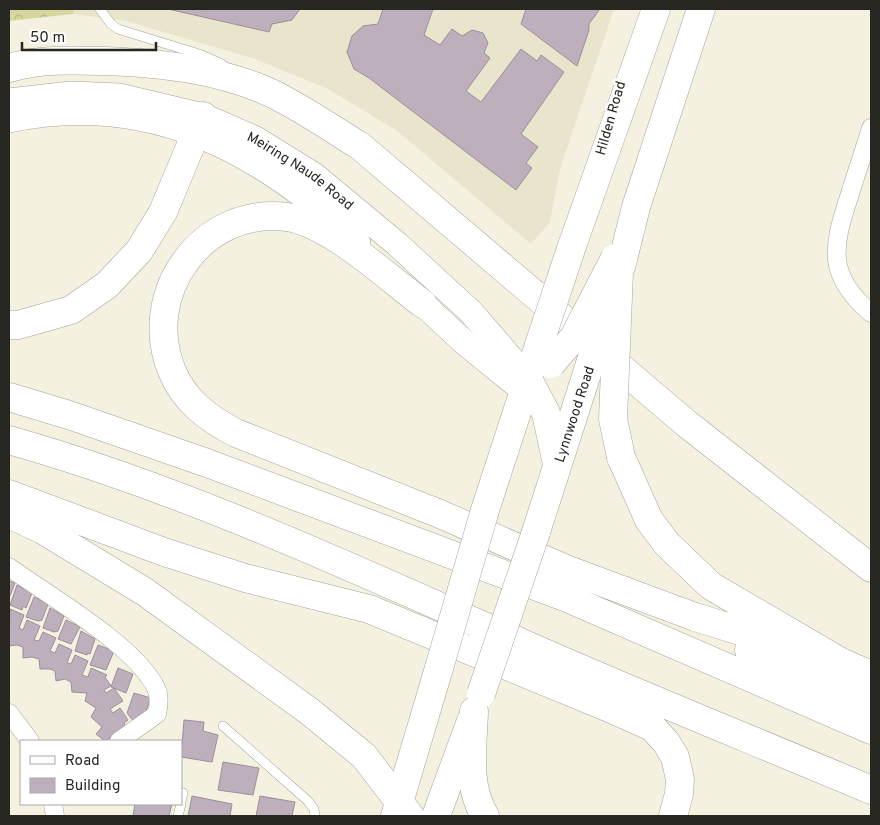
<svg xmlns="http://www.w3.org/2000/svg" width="880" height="825" font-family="Overpass,sans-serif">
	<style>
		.built { fill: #e9e5cd }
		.forest { fill: url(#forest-crowns) }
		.building { fill: #bdb0bc; stroke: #9b8f9a }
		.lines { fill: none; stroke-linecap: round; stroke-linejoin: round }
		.lane-casing { stroke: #a7a495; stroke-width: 10 }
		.street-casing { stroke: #a7a495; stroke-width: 19 }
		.secondary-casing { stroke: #a7a495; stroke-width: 26 }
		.primary-casing { stroke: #a7a495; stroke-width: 29 }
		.highway-casing { stroke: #a7a495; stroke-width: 29 }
		.lane { stroke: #fff; stroke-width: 9 }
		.street { stroke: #fff; stroke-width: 18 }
		.secondary { stroke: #fff; stroke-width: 25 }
		.primary { stroke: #fff; stroke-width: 28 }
		.highway { stroke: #fff; stroke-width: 28 }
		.primary-bridge-casing { stroke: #a7a495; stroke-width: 29; stroke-linecap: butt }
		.highway-bridge-casing { stroke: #a7a495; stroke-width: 29; stroke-linecap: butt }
		.primary-bridge { stroke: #fff; stroke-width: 28 }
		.highway-bridge { stroke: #fff; stroke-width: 28 }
		.labels { text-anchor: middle; stroke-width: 5; stroke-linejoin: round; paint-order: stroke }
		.street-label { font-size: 14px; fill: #272620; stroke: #fff }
	</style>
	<defs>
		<pattern id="forest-crowns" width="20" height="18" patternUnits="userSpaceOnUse" patternTransform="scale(1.25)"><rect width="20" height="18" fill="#d5d79c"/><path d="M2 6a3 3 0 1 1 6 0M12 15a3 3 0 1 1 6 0" fill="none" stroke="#b7b886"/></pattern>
	</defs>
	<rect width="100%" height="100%" fill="#f4f1e0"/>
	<path class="built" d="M74,9h540l-54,160 -10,53 -19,22 -135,-114 -68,-41 -73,-30 -129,-38 -53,-7z"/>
	<path class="forest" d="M9,9h65l-1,5 -64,7z"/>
	<path class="building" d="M168,9h132l-8,11 -20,4 -3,8z
		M383,9h50l-9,26 16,10 12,-16 10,7 10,-6 11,3 5,10 -4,10 6,5 -24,33 15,11 40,-53 16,12 4,-6 23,17 -43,62 17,13 -12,16 6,5 -16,22 -147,-112 -15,-9 -7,-17 5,-16 11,-10 15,-2z
		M526,9h74l-11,15v6l-12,36 -56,-42z
		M9,581l6,2 -5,13h-1z
		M17,585l15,8 -6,15 -3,-2 -1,4 -12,-5z
		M34,597l14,7 -6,16 -4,1 -12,-4z
		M50,608l14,8 -6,15 -4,1 -11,-4z
		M10,609l14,6 -5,13 4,2 4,-10 13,6 -6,14 5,1 4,-9 13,6 -6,13 5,2 4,-9 13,6 -5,13 4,1 4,-9 13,6 -6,14 6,2 3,-9 16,7 -2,2 6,9 -7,4 2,3 8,-5 9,13 -13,8 3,4 7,-5 8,12 -4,3 2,5 -21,13 -9,-7 6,-7 -11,-10 5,-9 -11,-7 2,-8 -15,-1 -1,-10 -6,-3 -9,2 -1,-10 -5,-2h-10l-1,-10 -7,-2 -9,1v-11l-6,-2 -8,1z
		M66,620l14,7 -9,17 -13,-5z
		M81,631l14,8 -5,15 -3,-1v2l-12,-4z
		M98,645l16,6 -8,19 -16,-5z
		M118,668l15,6 -7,19 -15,-6z
		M134,693l17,5 -7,18 -10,6 -7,-9z
		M184,720l20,2 -1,9 15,4 -6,27 -31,-5z
		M223,762l36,6 -6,27 -35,-5z
		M192,796l40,8 -2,12h-42z
		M260,796l35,6 -3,14h-36z
		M135,804h37l-3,12h-36z"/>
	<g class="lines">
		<defs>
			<path id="lane" d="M100,9l11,15 7,5 84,26 20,9
				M223,726l85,75 6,8 1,7
				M181,802l2,-9
				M178,816l3,-12"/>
			<path id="street" d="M871,128c-7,23 -15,46 -22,69 -17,51 -22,79 22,116
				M9,567c40,29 126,78 147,121 4,8 3,17 1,26l-38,27
				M9,713l21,28
				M53,804l2,12"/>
			<g id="secondary">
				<path id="s1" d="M9,101l62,-7 48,2 84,20 53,23 58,36 83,69 74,68 56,65"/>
				<path d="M9,120c139,-29 250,29 349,123"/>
				<path d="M409,291l56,52 58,47"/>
			</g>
			<path id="primary" d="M572,246l84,-237
				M621,267l15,-60 65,-198
				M527,377l19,36 11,51
				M485,510l54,-165
				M536,532l46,-143
				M395,816l44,-148
				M436,816l35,-95"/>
			<path id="highway" d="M9,68c31,-9 62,-8 95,-7 57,2 114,8 167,32 31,15 60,35 89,53l327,278 184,144
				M423,304c-36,-27 -92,-80 -136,-87 -85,-11 -147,77 -115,154 12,30 37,48 64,62l204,81 126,55 129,48 146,45
				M9,325h9l53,-15 36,-25 32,-34 24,-39 40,-96
				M9,397l60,18 138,48 360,135 304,132
				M9,440c177,50 345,129 513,203 115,51 233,98 349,147
				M621,457l28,63 18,24 44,42 130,76 30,13
				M9,494l155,58 81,26 124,31 238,98 45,20 14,15 9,15 5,22 -1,15 -6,22
				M9,514l34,16 102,62 164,119 55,45 46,60
				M749,650l122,51
				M474,711c-1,35 -8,74 11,105"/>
		</defs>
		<use href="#lane" class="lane-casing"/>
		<use href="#street" class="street-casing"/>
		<use href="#secondary" class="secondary-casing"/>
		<use href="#primary" class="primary-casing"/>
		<use href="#highway" class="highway-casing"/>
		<use href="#lane" class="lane"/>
		<use href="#street" class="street"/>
		<use href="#secondary" class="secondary"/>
		<use href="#primary" class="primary"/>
		<use href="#highway" class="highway"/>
		<defs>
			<path id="primary-bridge" d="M539,345l33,-99
				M551,364l23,-27 41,-79
				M582,389l32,-101
				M439,668l46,-158
				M481,694l55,-162"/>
			<path id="highway-bridge" d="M619,272l-6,147 8,38"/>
		</defs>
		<use href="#primary-bridge" class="primary-bridge-casing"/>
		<use href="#highway-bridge" class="highway-bridge-casing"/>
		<use href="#primary-bridge" class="primary-bridge"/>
		<use href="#highway-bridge" class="highway-bridge"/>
	</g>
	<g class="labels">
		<g class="street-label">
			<text transform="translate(610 118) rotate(-74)" y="5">Hilden Road</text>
			<text dy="5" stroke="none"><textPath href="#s1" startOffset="309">Meiring Naude Road</textPath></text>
			<text transform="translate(574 414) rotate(-72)" y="5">Lynnwood Road</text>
		</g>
	</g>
	<rect width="880" height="825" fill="none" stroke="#272620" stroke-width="20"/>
	<rect x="20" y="740" width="162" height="65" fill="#ffffff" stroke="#a9a8a6"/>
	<rect x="30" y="756" width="25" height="8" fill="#ffffff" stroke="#a9a8a6"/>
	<text x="65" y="765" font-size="15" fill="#272620">Road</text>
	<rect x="30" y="778" width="25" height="15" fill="#bdb0bc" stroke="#a9a8a6"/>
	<text x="65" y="790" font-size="15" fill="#272620">Building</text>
	<path d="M22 42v8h134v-8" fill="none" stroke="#272620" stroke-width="2.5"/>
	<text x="30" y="42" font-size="15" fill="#272620" stroke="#ffffff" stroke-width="4" paint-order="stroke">50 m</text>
</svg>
